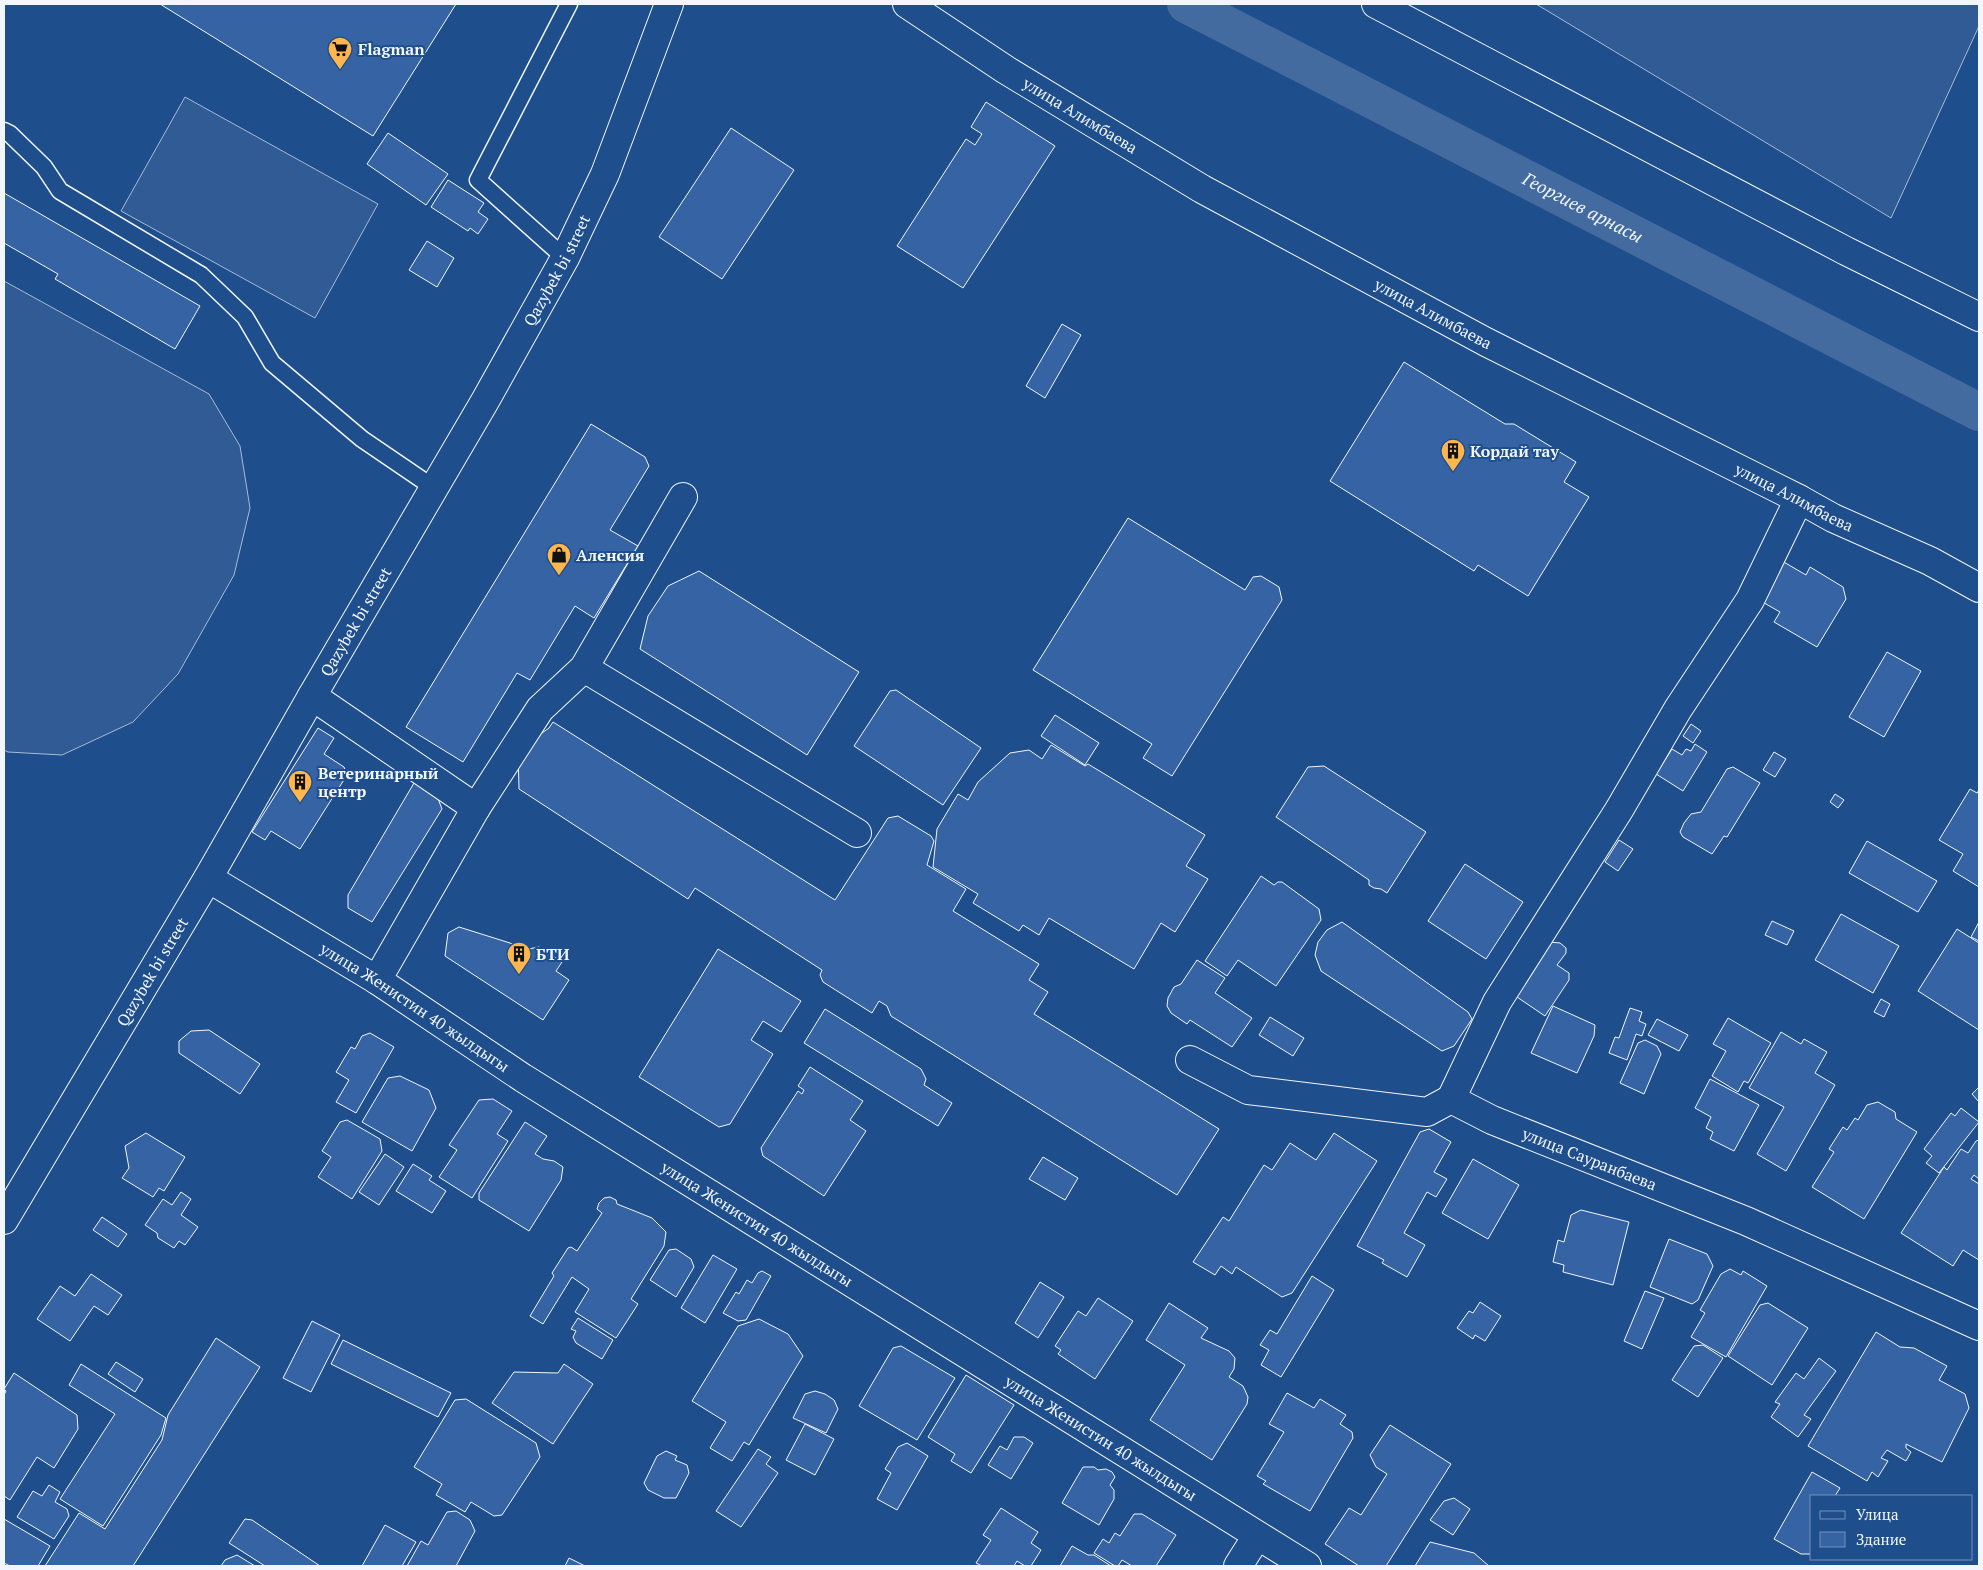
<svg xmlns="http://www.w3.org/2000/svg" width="1983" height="1570" font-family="'PT Serif',serif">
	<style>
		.built { fill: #305b95; stroke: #a8bbd7 }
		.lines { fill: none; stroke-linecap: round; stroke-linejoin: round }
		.canal { stroke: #446ba0; stroke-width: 38 }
		.building { fill: #3563a3; stroke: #f2f6ff }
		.lane-casing { stroke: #f2f6ff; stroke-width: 19 }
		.street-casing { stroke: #f2f6ff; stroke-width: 30 }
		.lane { stroke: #1f4e8c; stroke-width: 16 }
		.street { stroke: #1f4e8c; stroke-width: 28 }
		.labels { text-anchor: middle; stroke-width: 4; stroke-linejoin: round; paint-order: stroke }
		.poi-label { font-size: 16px; font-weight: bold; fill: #f2f6ff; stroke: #1f4e8c; text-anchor: start }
		.street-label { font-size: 16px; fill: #f2f6ff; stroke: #1f4e8c }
		.water-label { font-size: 18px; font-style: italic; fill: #f2f6ff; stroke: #1f4e8c }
	</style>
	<rect width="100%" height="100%" fill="#1f4e8c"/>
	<path class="built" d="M1536,4h443v22l-88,192z
		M185,97l193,107 -63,114 -194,-107z
		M4,281l205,113 31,52 10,62 -16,67 -56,99 -45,48 -71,33 -54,-3 -4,-2z"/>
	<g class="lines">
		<path class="canal" id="s1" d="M1186,4l793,408"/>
	</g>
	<path class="building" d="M160,4h296l-83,132z
		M986,102l69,44 -92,142 -66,-42 69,-107 9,6 7,-11 -11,-7z
		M731,128l63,42 -72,109 -63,-42z
		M388,133l60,41 -22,31 -59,-41z
		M448,180l36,23 -6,9 10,7 -10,15 -8,-6 -2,3 -37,-24z
		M4,193l196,113 -25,43 -120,-70 3,-5 -54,-31z
		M427,241l27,17 -17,29 -28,-17z
		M1062,324l19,11 -36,63 -19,-12z
		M1404,362l101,62h9l62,38 -12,20 25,15 -61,99 -50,-31 -4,6 -144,-90z
		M591,424l54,33 4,9 -39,64 28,16 -44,72 -19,-12 -45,74 -13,-7 -54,89 -57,-35z
		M1128,518l117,72 8,-13 8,-1 18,11 3,13 -110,176 -29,-18 9,-14 -119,-74z
		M1782,561l24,14 4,-8 33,20 3,12 -29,48 -43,-25 6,-10 -21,-12z
		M699,571l160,101 -52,83 -167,-106 8,-33 20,-30z
		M1887,652l34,19 -37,66 -35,-20z
		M896,690l85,58 -38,57 -89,-59 36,-55z
		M1055,715l44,28 -14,22 -44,-29z
		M553,722l282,178 53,-82 10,-2 33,20 3,5 -7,24 39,24 -13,22 86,53 -10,16 19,12 -14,22 185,115 -42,66 -286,-179 -4,-10 -8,-5 -7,12 -49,-31 -3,-7 2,-5 -127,-82 -7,11 -169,-110 -1,-39 31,-22z
		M1691,724l10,7 -8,12 -10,-7z
		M318,728l16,10 -10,16 20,13 3,8 -47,74 -29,-18 -6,9 -13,-8z
		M1695,744l12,8 -24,39 -27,-17 16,-25 10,6 4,-6 5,2z
		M1051,745l34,21 3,-2 117,71 -19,31 22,13 -33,53 -14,-9 -27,46 -85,-51 -10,17 -16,-10 -4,6 -46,-28 5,-9 -45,-27 4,-38 21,-35 10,6 10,-18 32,-29 19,-3 13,9z
		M1774,752l12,7 -11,18 -12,-7z
		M1324,766l102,66 -39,61 -6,-4 -7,-1 -5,-3v-5l-93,-63 32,-50z
		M1733,767l27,16 -33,54 -3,-1 -12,18 -29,-17 -3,-5 4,-9 7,-9 10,-2 26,-43z
		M414,783l23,13 5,13 -70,113 -24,-14v-13z
		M1970,789l7,4 2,-3v97l-26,-16 10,-17 -24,-14z
		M1835,794l9,6 -6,8 -8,-6z
		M1619,840l14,9 -15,22 -13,-9z
		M1867,841l70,40 -19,31 -69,-39z
		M1465,864l58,38 -37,57 -58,-38z
		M1261,876l13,9 4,-3h4l37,27 2,11 -45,66 -38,-26 -11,16 -22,-15z
		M1841,914l58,32 -26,47 -58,-33z
		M1772,921l22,10 -7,14 -22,-10z
		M1342,922l126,90 4,7 -18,27 -12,5 -121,-80 -6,-16 3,-13 9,-12z
		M1979,922v19l-8,-4z
		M459,927l51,16 13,7 16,-3 23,15 -6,9 13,9 -26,40 -98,-64 3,-23z
		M1957,929l22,14v87l-61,-39z
		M1550,942l10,1 6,5v5l-9,12 12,8v7l-24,36 -31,-21z
		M718,949l83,52 -20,31 -18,-11 -12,19 22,14 -43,70 -11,3 -80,-50z
		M1197,960l28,18 -10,15 37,25 -20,29 -42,-27 -3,4 -16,-11 -4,-7 1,-8 6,-11 7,-3z
		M1881,999l9,5 -6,13 -10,-5z
		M1553,1006l42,19 -1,11 -17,37 -46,-20z
		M1630,1008l12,4 -3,9 7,3 -4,12 -6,-2 -9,26 -18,-7 6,-16 4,1z
		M825,1009l96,60 5,10 -2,6 28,18 -14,23 -134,-83z
		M1270,1017l34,21 -11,18 -34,-21z
		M1728,1018l43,25 -23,40 -4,-2 -6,11 -26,-16 14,-25 -13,-7z
		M1657,1019l31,16 -9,16 -31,-16z
		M209,1030l51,34 -20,30 -61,-41v-12l12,-10z
		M1781,1032l20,12 3,-5 23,13 -12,21 20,12 -49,86 -29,-17 27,-47 -35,-19z
		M370,1033l24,14 -38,66 -20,-11 13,-22 -13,-8 15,-25 4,2 7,-13z
		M1645,1040l12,6 4,8 -17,40 -24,-11 18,-40z
		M810,1067l53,34 -13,19 16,11 -42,65 -61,-40 -2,-8 37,-57 4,3 2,-4 -6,-4z
		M400,1076l29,14 7,18 -24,43 -50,-29 26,-44z
		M1710,1079l49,26 -25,46 -24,-12 3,-7 -7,-4 5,-11 -16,-9z
		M1979,1087v15l-7,-8z
		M493,1099l19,12 -15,23 11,7 -36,57 -33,-21 18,-27 -8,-5 30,-45z
		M1878,1102l17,10 1,7 21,13 -53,87 -52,-32 22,-35 -5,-3 14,-22 4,3 8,-12 3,2 9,-15z
		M1961,1108l18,14 -40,51 -13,-10 6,-7 -8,-7 27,-36 4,3z
		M347,1120l33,19 2,12 -30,48 -34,-22 13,-20 -9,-6 18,-29z
		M525,1122l22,14 -12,18 8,5 11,2 9,6 -2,13 -32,51 -50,-31v-7z
		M1429,1129l22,13 -17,30 13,7 -11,18 -9,-5 -23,41 21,12 -18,32 -25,-14 2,-3 -27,-14 63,-114z
		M146,1133l39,24 -21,34 -5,-3 -6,9 -31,-19 7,-10 -4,-22z
		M1334,1133l43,28 -85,132 -10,4 -46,-30 -4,7 -11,-8 -6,9 -22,-13 30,-45 6,4 35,-56 8,5 18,-27 26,17z
		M1979,1140v39l-5,-4 -3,4 8,5v76l-16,-10 -10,16 -52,-33 43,-66 3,3 14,-21 7,4 8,-12z
		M385,1154l19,13 -25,38 -20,-13z
		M1043,1157l35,21 -13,22 -36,-21z
		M1473,1159l46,26 -31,54 -46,-26z
		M413,1164l19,12 -3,4 17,11 -14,22 -36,-22z
		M181,1192l10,7 -10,16 17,12 -13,18 -6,-4 -5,7 -16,-10 -1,-5 -12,-8 18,-26 9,6z
		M610,1197l6,3 1,4 35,14 14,14 -2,14 -33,53 7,5 -22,34 -41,-26 14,-23 -17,-12 -29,47 -13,-8 24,-40 -2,-3 16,-25 3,-1 6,4 25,-38 -5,-4 2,-6 5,-5z
		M1581,1210l48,12 -16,63 -50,-13 1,-7 -11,-3 5,-22 6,2 7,-27z
		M102,1217l25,17 -9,13 -25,-17z
		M1669,1239l38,15 6,12 -15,34 -6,4 -42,-17z
		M676,1249l15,10 3,8 -18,30 -26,-17 19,-30z
		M713,1255l24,14 -32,54 -24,-15z
		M1730,1269l11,6 2,-4 24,15 -41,71 -35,-20 14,-24 -5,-3 21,-36z
		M762,1271l9,5 -25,44 -8,1 -15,-8 13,-21 3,2 8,-14 5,3 6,-10z
		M91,1274l31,21 -14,20 -14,-9 -24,35 -33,-22 23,-33 15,10z
		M1312,1276l22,14 -53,87 -20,-12 8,-15 -9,-5 10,-15 7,4z
		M1040,1282l24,15 -26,41 -23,-15z
		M1645,1291l19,7 -22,51 -18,-8z
		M1098,1298l35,23 -38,58 -37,-25 3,-4 -6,-4 23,-35 8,5z
		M1480,1302l21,14 -16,25 -10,-6 -2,4 -16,-11 12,-17 4,2z
		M1169,1303l39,25 -7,10 28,13 6,7 -1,11 -5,8 14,9 5,11 -1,7 -35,56 -62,-40 35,-55 -39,-25z
		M1768,1303l40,25 -36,57 -44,-29 32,-51z
		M578,1318l35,22 -11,19 -26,-16 -3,-6 3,-6 -5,-2z
		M759,1319l29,15 15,22 -54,89 -5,-3 -12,19 -22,-13 16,-26 -34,-21 46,-75z
		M312,1321l28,14 -29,57 -28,-14z
		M1876,1332l24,15 14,1 33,18 -8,14 26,14 4,14 -27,54 -36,-18v4l5,4 -5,9 -19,-11 -6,8 7,3 -10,16 -6,-5 -5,9 -59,-35z
		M216,1338l44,29 -127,199h-88l34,-53 26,16 57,-89 6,-25z
		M343,1340l108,53 -13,24 -107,-53z
		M1703,1345l20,13 -25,39 -26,-17 22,-34z
		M901,1346l54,32 -38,62 -58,-34 34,-58z
		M1819,1358l17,13 -32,44 7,4 -13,18 -27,-20 9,-13 -5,-2 21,-29 8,6z
		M116,1362l27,17 -8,13 -27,-18z
		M81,1364l85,54 -5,17 -58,91 -43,-27 55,-85 -46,-29z
		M564,1364l29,20 -40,60 -61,-41 22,-31 44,1z
		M14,1373l63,42 1,14 -24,39 -17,-11 -27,43 -6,-4v-101l2,-4 -2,-2z
		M966,1375l48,30 -43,68 -20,-12 4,-7 -27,-17z
		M815,1391l10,3 9,6 4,9 -12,24 -33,-15 12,-24z
		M1287,1393l27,15 6,-9 26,16 -6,9 12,8 1,6 -43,73 -47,-27 3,-3 -9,-5 27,-44 -15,-8z
		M466,1399l70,44 4,14 -38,58 -8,1 -23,-14 -6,10 -29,-17 6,-11 -28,-17 41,-67z
		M805,1424l29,15 -19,36 -29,-15z
		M1390,1425l61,39 -65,102h-27l-34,-22 24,-36 12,7 26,-41 -11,-7 -6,-12z
		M1014,1437h10l9,6 -22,36 -23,-14 12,-19 7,4z
		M907,1443l21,13 -31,54 -20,-11 14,-26 -6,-4 13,-22z
		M758,1449l13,8 -5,7 12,9 -37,54 -25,-16z
		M666,1451l11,5 -2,4 12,5 2,8 -13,25h-12l-16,-8 -4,-7 13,-27z
		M1083,1467h11l4,3 8,-1 6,3 3,5 -5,8 4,5v9l-15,26 -37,-22z
		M1812,1472l28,16 -5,8h-23v55l-2,3h-9l-27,-15z
		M49,1485l11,7 -5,10 12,7 2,7 -15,23 -37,-22 16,-26 9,5z
		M1454,1498l16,11 -17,26 -23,-15 14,-19z
		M1001,1508l37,24 -7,11 10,7 -10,16h-6l-8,-5 -3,5h-32l-6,-3 15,-23 -8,-5z
		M456,1511l14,9 5,11 -19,35h-49l14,-25 7,4 19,-33z
		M1134,1514h8l34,21 -20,31h-24l-10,-6 -4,6h-3l-21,-13 9,-14 6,4 6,-10 5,3z
		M4,1519l46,27 -12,20h-28l-6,-3z
		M245,1519l7,1 68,46h-55l-36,-23z
		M385,1525l31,17 -14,24h-40z
		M1430,1542l44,11 15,13h-74z
		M1072,1546l16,9h6l17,11h-51z
		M237,1555l18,11h-34l4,-6z
		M569,1558l16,8h-20z"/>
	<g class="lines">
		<defs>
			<path id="lane" d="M4,131l6,3 34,33 16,24 141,84 44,42 27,46 90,76 72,49
				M565,258l-87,-78 91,-176"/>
			<g id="street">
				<path id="s2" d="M907,4l99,66 196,119 284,153 313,157 34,19 97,43 49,27"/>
				<path d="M1376,4l470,247 133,66"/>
				<path d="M584,668l273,165"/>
				<path d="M312,696l164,112"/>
				<path id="s3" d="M208,878l169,102 146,98 784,488"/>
				<path d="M377,980l99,-172 64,-99 44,-41 99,-171"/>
				<path d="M1190,1060l58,30 179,22 24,-13"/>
				<path d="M1451,1099l46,-97 122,-192 59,-101 72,-109 49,-101"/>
				<path id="s4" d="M1451,1099l41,21 254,101 233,105"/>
				<path id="s5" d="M4,1220l204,-342 104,-182 173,-295 80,-143 40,-84 64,-170"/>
				<path d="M1238,1566l19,-30"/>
			</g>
		</defs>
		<use href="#lane" class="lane-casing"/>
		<use href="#street" class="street-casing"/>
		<use href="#lane" class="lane"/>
		<use href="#street" class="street"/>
	</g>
	<defs>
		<symbol id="supermarket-pin" viewBox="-11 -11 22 30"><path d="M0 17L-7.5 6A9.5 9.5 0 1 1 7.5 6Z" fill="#ffb74d" stroke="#1f4e8c"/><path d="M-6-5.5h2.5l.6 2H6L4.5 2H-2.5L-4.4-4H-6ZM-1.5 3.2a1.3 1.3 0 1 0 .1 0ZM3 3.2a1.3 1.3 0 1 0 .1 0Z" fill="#111"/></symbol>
		<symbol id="building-pin" viewBox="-11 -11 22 30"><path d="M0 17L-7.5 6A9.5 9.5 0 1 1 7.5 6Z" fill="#ffb74d" stroke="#1f4e8c"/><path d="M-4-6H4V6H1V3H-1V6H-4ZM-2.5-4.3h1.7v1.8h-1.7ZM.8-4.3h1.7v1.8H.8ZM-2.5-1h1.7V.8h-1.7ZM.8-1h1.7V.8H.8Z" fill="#111"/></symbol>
		<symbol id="shop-pin" viewBox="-11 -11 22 30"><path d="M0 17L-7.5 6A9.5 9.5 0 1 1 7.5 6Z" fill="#ffb74d" stroke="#1f4e8c"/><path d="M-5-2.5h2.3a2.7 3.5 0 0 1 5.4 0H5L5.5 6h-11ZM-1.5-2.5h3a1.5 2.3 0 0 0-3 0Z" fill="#111"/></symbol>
	</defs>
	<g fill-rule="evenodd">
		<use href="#supermarket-pin" x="326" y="35" width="28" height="38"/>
		<use href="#building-pin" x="1439" y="437" width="28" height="38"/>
		<use href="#shop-pin" x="545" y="541" width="28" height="38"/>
		<use href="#building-pin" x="286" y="768" width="28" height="38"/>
		<use href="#building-pin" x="505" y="940" width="28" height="38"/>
	</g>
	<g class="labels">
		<g class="poi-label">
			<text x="358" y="55">Flagman</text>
			<text x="1470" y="457">Кордай тау</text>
			<text x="576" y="561">Аленсия</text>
			<text x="318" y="779">Ветеринарный<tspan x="318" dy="18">центр</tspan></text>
			<text x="536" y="960">БТИ</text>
		</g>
		<g class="street-label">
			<text dy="6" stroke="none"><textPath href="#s2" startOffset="206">улица Алимбаева</textPath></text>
			<text dy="6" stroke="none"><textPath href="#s5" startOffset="1099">Qazybek bi street</textPath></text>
			<text dy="6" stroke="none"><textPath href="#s2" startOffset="611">улица Алимбаева</textPath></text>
			<text dy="6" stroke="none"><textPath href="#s2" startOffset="1016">улица Алимбаева</textPath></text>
			<text dy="6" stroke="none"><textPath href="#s5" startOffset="694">Qazybek bi street</textPath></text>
			<text dy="6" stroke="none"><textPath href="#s5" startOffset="289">Qazybek bi street</textPath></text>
			<text dy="6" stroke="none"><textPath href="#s3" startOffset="244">улица Женистин 40 жылдыгы</textPath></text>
			<text dy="6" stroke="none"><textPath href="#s4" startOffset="151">улица Сауранбаева</textPath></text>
			<text dy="6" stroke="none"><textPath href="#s3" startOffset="649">улица Женистин 40 жылдыгы</textPath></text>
			<text dy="6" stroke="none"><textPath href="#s3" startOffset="1054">улица Женистин 40 жылдыгы</textPath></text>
		</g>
		<g class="water-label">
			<text dy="6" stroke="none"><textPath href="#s1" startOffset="446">Георгиев арнасы</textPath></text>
		</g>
	</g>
	<rect width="1983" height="1570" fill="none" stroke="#f2f6ff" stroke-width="10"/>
	<rect x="1810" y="1495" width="162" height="65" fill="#1f4e8c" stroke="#7391ba"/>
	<rect x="1820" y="1511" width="25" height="8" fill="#1f4e8c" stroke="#7391ba"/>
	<text x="1856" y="1520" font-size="15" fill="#f2f6ff">Улица</text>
	<rect x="1820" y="1532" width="25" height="15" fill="#3563a3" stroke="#7391ba"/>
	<text x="1856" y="1545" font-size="15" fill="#f2f6ff">Здание</text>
</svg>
